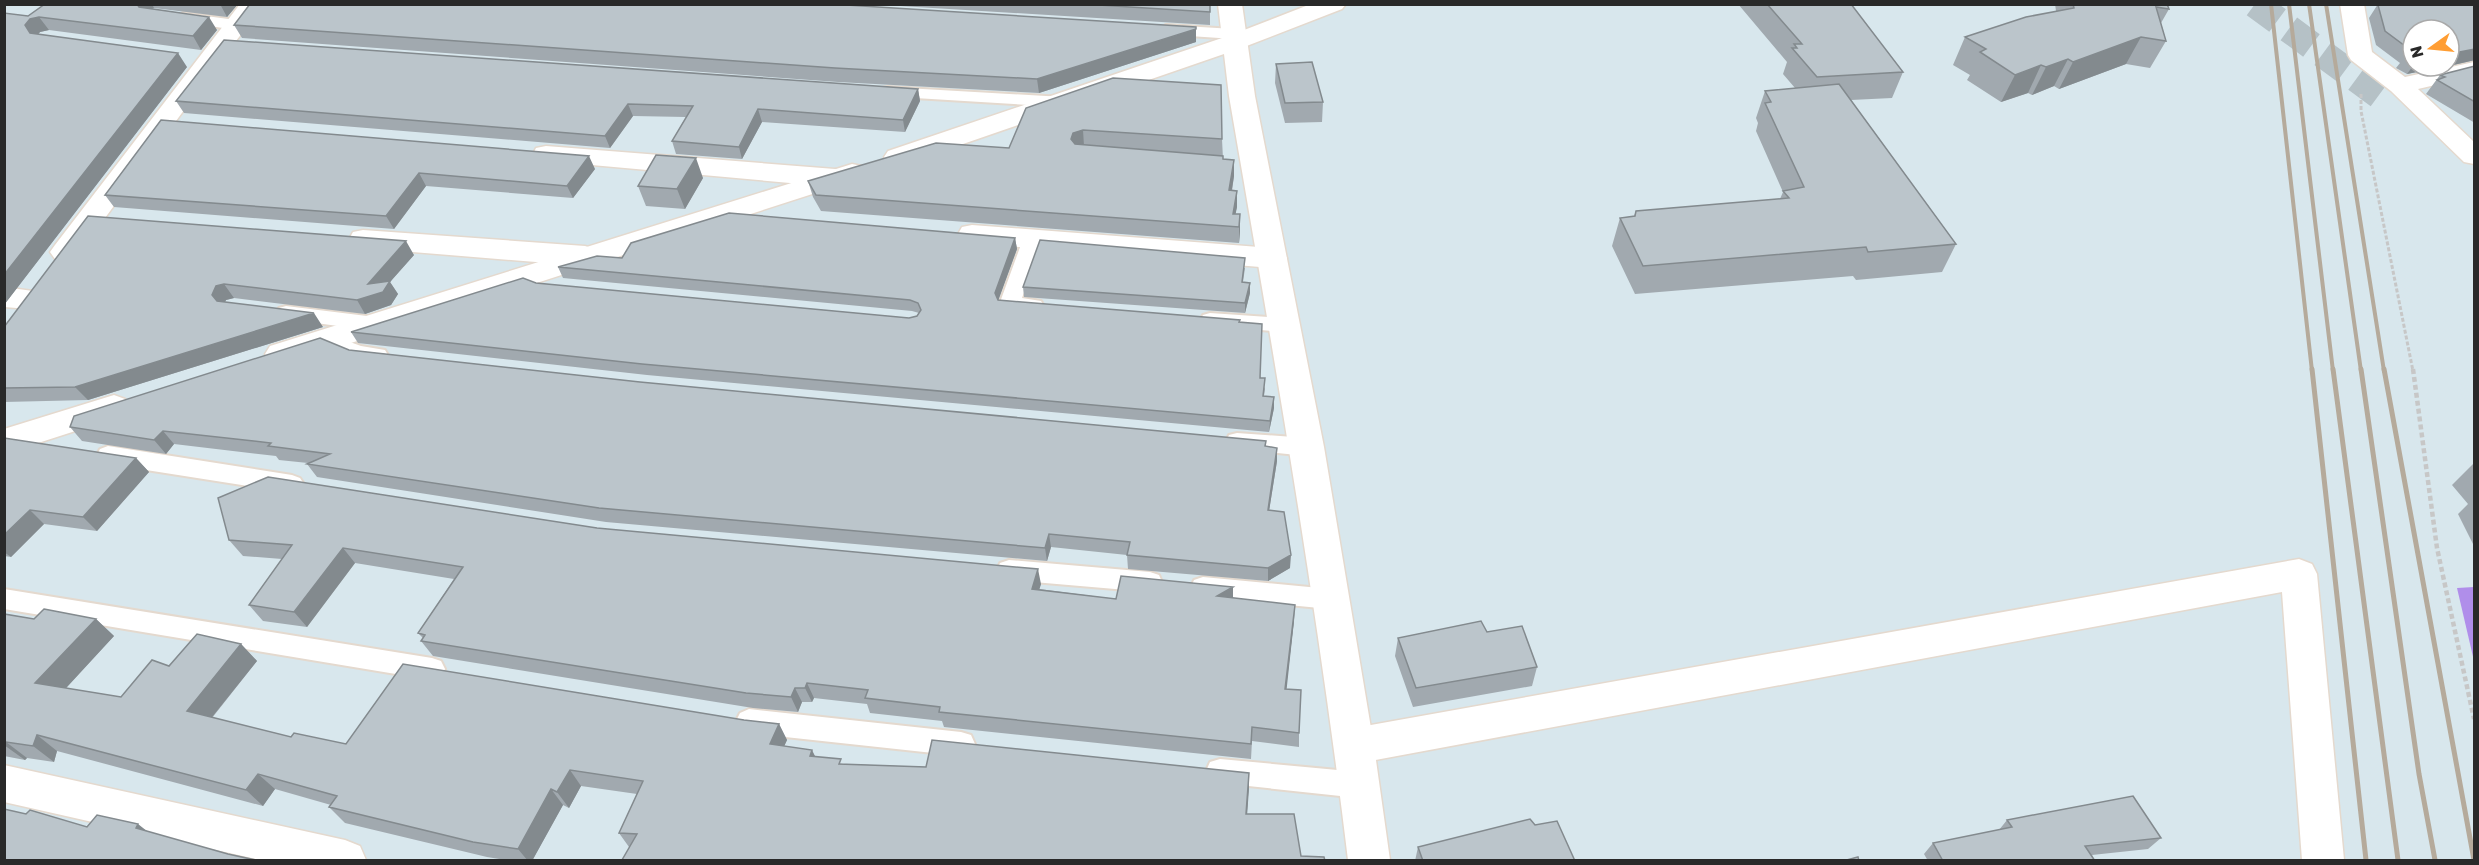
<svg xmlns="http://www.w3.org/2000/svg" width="2479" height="865" font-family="Rubik,sans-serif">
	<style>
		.green { fill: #b08eea }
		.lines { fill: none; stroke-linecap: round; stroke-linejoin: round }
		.minor-tunnel { stroke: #b5c1c6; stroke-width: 28; stroke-dasharray: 28 14; stroke-linecap: butt }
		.service-casing { stroke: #e4d9ce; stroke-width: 4 }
		.minor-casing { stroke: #e4d9ce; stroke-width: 3 }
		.tertiary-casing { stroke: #e4d9ce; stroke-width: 3 }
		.path-far1 { stroke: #c7c7c7; stroke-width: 3; stroke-dasharray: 4 2; stroke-linecap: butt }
		.path { stroke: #c7c7c7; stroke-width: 4.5; stroke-dasharray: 5 3; stroke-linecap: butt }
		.service { fill: #fff; fill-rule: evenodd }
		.minor { fill: #fff; fill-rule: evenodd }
		.tertiary { fill: #fff; fill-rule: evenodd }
		.rail-far1 { stroke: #b5aa9b; stroke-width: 4 }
		.rail { stroke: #b5aa9b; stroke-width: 5 }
		.wall { fill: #a1a9af }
		.shaded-wall { fill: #838a8e }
		.building { fill: #bbc5cb; stroke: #838a8e; stroke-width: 1.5 }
	</style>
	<rect width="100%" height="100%" fill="#d8e7ed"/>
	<path class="green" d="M2474,587v74l-17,-73z"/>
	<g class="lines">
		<path class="minor-tunnel" d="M2255,4l124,91"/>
		<defs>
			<path id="service" d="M183,13l53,7 8,5 -8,5 -59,-9 -2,-3z
				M1166,25l68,4 8,5 -8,5 -74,-5 -2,-4z
				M888,87l175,10 6,1 3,4 -3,4 -6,1 -181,-11 -3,-4 3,-4z
				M1033,233l7,1 3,5 -21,59 19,3 3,5 -3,5 -7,2 -32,-3 -3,-5 24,-66 3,-5z
				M286,306l89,11 7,2 3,5 -3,5 -7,2 -96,-13 -3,-5 3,-5z
				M1210,313l74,5 7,2 3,5 -3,5 -7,2 -81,-7 -3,-5 3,-5z
				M325,333l36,13 24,4 3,5 -3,5c-16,5 -62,-6 -71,-20l4,-5z
				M1237,433l70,5 8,3 3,6 -3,6 -8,3 -70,-7 -8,-2 -3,-6 3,-6z
				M108,446l184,29 8,3 4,6 -4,6 -8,3 -184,-29 -8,-3 -3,-6 3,-6z
				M1009,560l141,12 9,3 3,7 -3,7 -9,3 -141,-12 -9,-3 -3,-7 3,-7z
				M1203,577l127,12 9,3 3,7 -3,7 -9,3 -127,-12 -9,-3 -3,-7 3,-7z
				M4,589l428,69 9,3 4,8 -4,8 -9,3 -428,-71z
				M749,709l212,23 10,3 4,9 -4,9 -10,3 -212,-23 -9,-4 -4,-8 4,-8z
				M1220,759l139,13 10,4 4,9 -4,9 -10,4 -139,-15 -10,-3 -4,-9 4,-9z"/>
			<path id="minor" d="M240,4h25l-48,61 -142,194 -10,3 -10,-3 -5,-7 5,-7z
				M1311,4h35l-4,5 -98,38 -9,2 -9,-2 -3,-5 3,-5z
				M2340,4h24l8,48 33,25 69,-15v14l-56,13 56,53v22l-10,-2 -73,-71 -40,-31 -3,-5z
				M546,146l289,23 10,3 4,6 -4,6 -10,3 -299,-27 -3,-6 3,-6z
				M972,225l300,23 10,3 5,7 -5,7 -10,3 -300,-25 -10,-2 -4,-7 4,-7z
				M363,230l222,16 10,3 5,7 -5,7 -10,3 -222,-18 -10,-2 -4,-7 4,-7z
				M4,287l36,5 4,7 -4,7 -11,3 -25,-2z
				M2299,559l13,5 5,10 27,286h-42l-20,-268 -928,172 -14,-5 -6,-13 6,-13 14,-5z
				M4,765l341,75 15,6 6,14h-106l-256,-58z"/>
			<path id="tertiary" d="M1218,4h24l13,92 69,351 50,299 16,114h-42c-31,-256 -75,-510 -119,-764l-5,-42 -316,109 -10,2 -10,-2 -4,-6 4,-6 334,-113z
				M852,164l10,2 4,6 -4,6 -570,184 -11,3 -11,-3 -5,-8 5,-8z
				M114,395l11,4 5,8 -5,8 -121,39v-25z"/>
		</defs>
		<use href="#service" class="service-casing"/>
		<use href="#minor" class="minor-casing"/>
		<use href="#tertiary" class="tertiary-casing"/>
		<path class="path-far1" d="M2361,94v17l52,260"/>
		<path class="path" d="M2413,369l24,179 37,171"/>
		<use href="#service" class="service"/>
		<use href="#minor" class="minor"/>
		<use href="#tertiary" class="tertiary"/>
		<path class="rail-far1" d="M2271,4l41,367
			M2289,4l44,367
			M2309,4l52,367
			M2326,4l58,367"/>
		<path class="rail" d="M2312,369l54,491
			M2333,369l65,491
			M2361,369l58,405 16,86
			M2384,369l90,491"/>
	</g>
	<path class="wall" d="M45,4h193l-11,13 -73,-9 -3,1 66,21 -16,20 -152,-20 -9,2 -2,2 149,33 -183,238v-292l24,3z
		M868,4h342v21z
		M1738,4h113l52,68 -11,26 -41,2 105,144 -14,28 -86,8 -3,-4 -218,18 -23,-48 8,-28 14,-2 2,-5 144,-12 3,-7 -27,-61 2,-8 -2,-5 9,-27 30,-3 -12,-14 4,-12z
		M2055,4h112l2,5 -8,14 5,18 -16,27 -24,-4 -67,25 -5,-3 -22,9 -4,-2 -27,9 -34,-22 3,-5 -17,-10 12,-28 91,-26z
		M2378,4h97v56l-26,6v-36h-36v36h34l-40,8 -11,-6 4,-5 -24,-18 -7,-27z
		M234,25l962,17 -157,51 -201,-11 -596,-44z
		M1276,64l47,38 -1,20 -37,1 -10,-40z
		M2475,66v57l-49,-29 14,-19z
		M918,89l2,12 -15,31 -143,-10 -20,37 -66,-5 -4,-13 14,-24 -53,-1 -23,32 -426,-35 -8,-12z
		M1026,108l196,31 1,20 11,1v16l-2,15 5,16 -2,7 5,17 -1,12 -418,-32 -8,-14 -5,-16 201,-33z
		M161,120l434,49 -22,29 -147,-12 -32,43 -280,-22 -9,-12z
		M703,178l-18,31 -39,-3 -8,-20z
		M88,216l326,39 -24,27 8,12 -7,11 -26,9 -131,-16 -8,2 -1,2 98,25 -235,73 -84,2v-75z
		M1015,238l2,11 -19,51 242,22 25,67 -1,7 10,12 -5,24 -622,-57 -289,-32 -7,-11 185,-49 373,35 8,-2 2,-3 -7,-2 -349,-33 -5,-11 64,-9z
		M1245,268l-2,14 7,1v10l-5,20 -221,-16 -1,-10z
		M349,350l291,32 626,59v5l11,2v13l-8,50 21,57 -22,13 -140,-12 -1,-14 -76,-8 -4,14 -441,-39 -289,-45 -10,-13 1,-1 -29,-3 -3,-4 -102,-12 -8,10 -84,-13 -12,-14z
		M4,438l132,20 13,14 -52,59 -53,-7 -33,33 -7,-1z
		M2475,462v82h-2l-15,-30 10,-10 -16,-19z
		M597,528l444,56 -2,5 77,10 117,-1 61,23 -8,68 13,44v14l-47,-6 -1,18 -307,-32 -2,-6 -72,-8 -3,-9 -53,-6 -2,4h-10l-4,10 -45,-4 -320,-52 -12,-15 2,-3 -5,-5 36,-54 -99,-16 -48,64 -44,-6 -14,-16 33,-46 -39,-3 -14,-16z
		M4,614l30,5h62l18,17 -48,52 55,9 48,-31 72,-22 16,17 -45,57 79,19 55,7 398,-24 35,4 8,16 -3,6 31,11 28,7 83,3 323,6 -2,41 -618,33 -10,-14 18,-39 -56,-8 -12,22 -6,-3 -31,56h-21l-24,-4 -142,-34 -16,-16 2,-2 -56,-16 -12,17 -206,-55 -3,11 -27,-4 -2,2 -21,-4z
		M1487,632l50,35 -5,19 -119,21 -18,-51 3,-18z
		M2007,820l154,18 -13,11 -56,6 3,6h-167l-4,-7 9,-11 66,-13z
		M1535,825l40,36h-160l3,-14z"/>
	<path class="shaded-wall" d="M136,4h16l2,4 -8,3 -2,5z
		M220,4h18l-11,13z
		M39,17l10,13 -9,2 -5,6 -5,-5 -5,-8 5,-6z
		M209,17l8,13 -16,20 -8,-14z
		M1196,29v13l-157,51 -2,-14z
		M2141,37l-15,27 -67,25 14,-27z
		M2475,49v11l-26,6v-12z
		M178,53l9,14 -183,238v-30z
		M2068,59l-14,27 -22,9 14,-28z
		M2041,65l-13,28 -27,9 14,-27z
		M2413,66h34l-40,8z
		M918,89l2,12 -15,31 -2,-12z
		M628,104l5,12 -23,32 -5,-12z
		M758,109l4,13 -20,37 -3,-12z
		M1083,130l1,16 -9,3 -4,-10 2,-6z
		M589,156l6,13 -22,29 -6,-12z
		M696,158l7,20 -18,31 -8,-20z
		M1234,160v16l-5,31v-17z
		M419,173l7,13 -32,43 -8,-13z
		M1237,191v16l-4,20v-13z
		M1240,214v17l-1,12v-16z
		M1015,238l2,11 -20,55 -2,-11z
		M406,241l8,14 -24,27 8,12 -7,11 -26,9 -8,-14 11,-16z
		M1250,283v10l-5,20v-10z
		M224,284l10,14 -8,2 -4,8 -10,-13 4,-9z
		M314,313l9,14 -235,73 -13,-13z
		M1274,397v11l-5,24 1,-11z
		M163,431l11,13 -8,10 -12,-14z
		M1277,448v13l-10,63 1,-14z
		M136,458l13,14 -52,59 -14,-14z
		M30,510l14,14 -33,33 -7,-5v-17z
		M1049,534l2,13 -4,14 -2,-13z
		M343,548l12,15 -48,64 -13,-15z
		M1291,555l-1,13 -22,13v-13z
		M1038,569l3,15 -6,20 -3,-15z
		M1233,587v15l-16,-6z
		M1295,605l-1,16 -9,83v-15z
		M96,619l18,17 -59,64 -20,-17z
		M241,644l16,17 -53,66 -17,-16z
		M807,683l7,15 -2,4 -7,-14z
		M795,688l7,14 -4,10 -7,-15z
		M779,724l8,16 -9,20 -8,-16z
		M37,735l20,16 -3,11 -21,-16z
		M6,742l21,16 -2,2 -21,-15z
		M812,750l8,16 -10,-10z
		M570,770l11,16 -12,22 -12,-16z
		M1249,773v16l-3,40v-15z
		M258,774l17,15 -12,17 -17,-16z
		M551,789l12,16 -31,56h-4l-10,-12z
		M138,824l19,15 -21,-11z"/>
	<path class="building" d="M45,4h92l2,3 70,10 -16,19 -154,-19 -9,2 -5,6 5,8 148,20 -174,222v-262l24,3z
		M250,4h580l366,23v2l-159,50 -202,-11 -601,-43z
		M1082,4h128v8z
		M1767,4h84l52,68 -86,5 -25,-29h5l-3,-4h8z
		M2073,4h94l2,5 -13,-2 10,34 -25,-4 -68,25 -5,-3 -22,8 -5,-2 -26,10 -35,-23 6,-3 -21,-12 61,-20 48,-9z
		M2475,4v45l-26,5v-24h-36v28l-7,-4 7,-2 -28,-21 -7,-26z
		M224,40l694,49 -15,31 -145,-11 -19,38 -67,-6 21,-35 -65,-2 -23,32 -429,-35z
		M1312,62l11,40 -38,1 -9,-39z
		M2475,66v36l-38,-22 8,-3 -5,-2z
		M1113,78l108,7 1,54 -139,-9 -10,3 -2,6 4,5 148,12v3l11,1 -5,30 8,1 -4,23h7l-1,13 -423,-32 -8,-14 128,-38 73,5 17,-40z
		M1839,84l117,160 -88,8 -2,-5 -223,19 -23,-48 15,-2 1,-5 153,-13 -6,-7 21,-4 -39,-84 6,-1 -6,-11z
		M161,120l428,36 -22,30 -148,-13 -33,43 -281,-21z
		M656,155l40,3 -19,31 -39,-3z
		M729,213l286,25 -20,55 3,7 242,20 -1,2 23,2 -2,54h5l-2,18 11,1 -4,24 -628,-57 -291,-32 172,-54 13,5 373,35 8,-2 4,-6 -3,-7 -8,-3 -352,-33 39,-11 25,2 9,-15z
		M88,216l318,25 -38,43 22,-3 -7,11 -26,8 -133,-16 -8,2 -4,9 5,6 97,12 -239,74 -71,1v-61z
		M1040,240l205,18 -3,24 8,1 -5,20 -222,-16z
		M320,338l29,12 291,32 626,59 -1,5 12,2 -9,62 16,2 7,43 -23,13 -141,-13 3,-13 -81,-8 -4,14 -446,-40 -292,-44 23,-10 -62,-8 3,-3 -108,-12 -9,9 -84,-13 4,-11z
		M4,438l132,20 -53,59 -53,-7 -26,25z
		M268,477l329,51 441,41 -6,20 84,10 5,-23 112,11 -16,9 78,9 -10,84 16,1 -2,43 -47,-6 -1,17 -312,-32 1,-5 -75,-9 3,-8 -61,-7 -2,5h-10l-4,9 -45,-4 -325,-52 4,-6 -7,-2 45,-66 -120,-19 -49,64 -45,-7 43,-60 -63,-5 -11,-42z
		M44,609l52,10 -61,64 86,14 31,-37 17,6 28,-32 44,10 -54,67 104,26 3,-4 52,11 57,-80 341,56 35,4 -9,20 42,6 -2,6 31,3 -2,5 87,3 6,-27 317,33 -3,41h48l7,42 23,1 1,4 -703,-1 15,-26 -18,-1 24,-52 -73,-11 -13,22 -6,-3 -33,60 -45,-7 -144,-35 8,-11 -79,-22 -12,16 -209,-55 -4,11 -27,-4 -2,2v-130l30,5z
		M1481,621l6,11 35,-6 15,41 -121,21 -18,-50z
		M2133,796l28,42 -76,8 10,15h-152l-10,-18 79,-16 -5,-7z
		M4,809l22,5 4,-4 57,17 10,-12 41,9 -2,4 92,26 32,7h-256z
		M1530,819l5,6 22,-4 18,40h-152l-5,-14z
		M1858,857l1,4h-16z"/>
	<rect width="2479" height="865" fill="none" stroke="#292929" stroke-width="12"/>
	<g transform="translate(2431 48) rotate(255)"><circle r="28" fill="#ffffff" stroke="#a9a9a9" stroke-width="1.5"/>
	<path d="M0-4.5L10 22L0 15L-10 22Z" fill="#ff9d33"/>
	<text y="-9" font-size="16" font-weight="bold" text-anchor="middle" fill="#292929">N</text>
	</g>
</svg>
